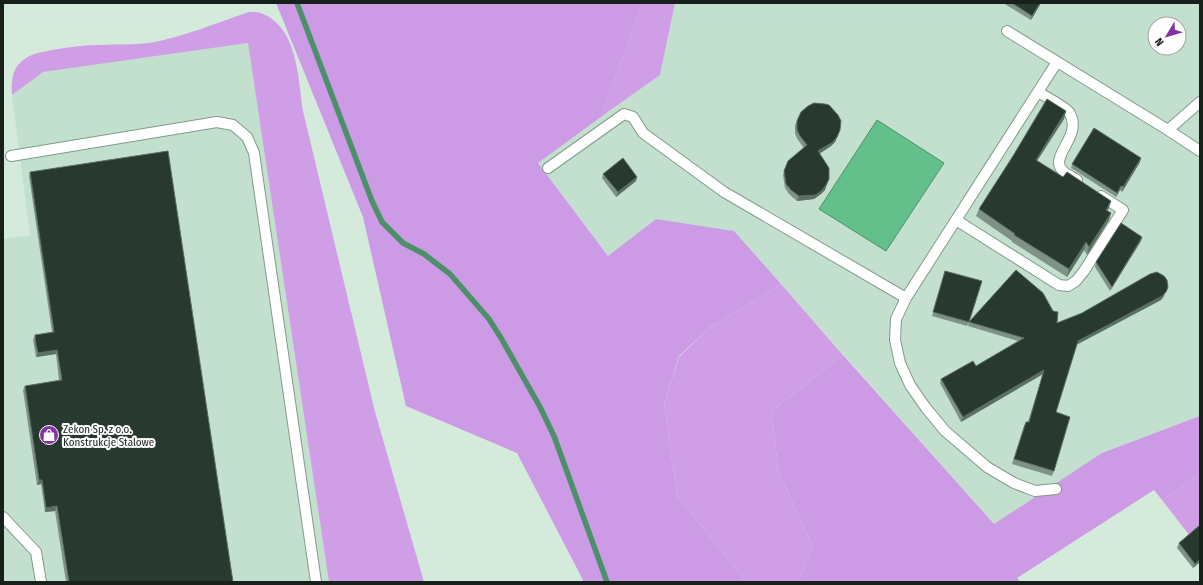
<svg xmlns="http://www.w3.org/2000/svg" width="1203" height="585" font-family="'Fira Sans Condensed',sans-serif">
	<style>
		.built { fill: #c2e0cd; fill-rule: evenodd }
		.green { fill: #d09ee6 }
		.forest { fill: #cd9ae5 }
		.water { fill: #63c08b; stroke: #4c9069 }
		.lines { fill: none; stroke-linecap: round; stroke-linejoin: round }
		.stream { stroke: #4c9069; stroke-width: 5.5 }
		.lane-casing { stroke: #84998b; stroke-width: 12 }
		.lane { stroke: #fff; stroke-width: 10 }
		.wall { fill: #7e9286 }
		.shaded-wall { fill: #5c6f63 }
		.building { fill: #283a2f; stroke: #5c6f63 }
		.labels { text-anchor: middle; stroke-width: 4; stroke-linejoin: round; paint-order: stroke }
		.poi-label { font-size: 11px; fill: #17201a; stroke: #fff; text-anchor: start }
	</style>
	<rect width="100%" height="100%" fill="#d4ebdc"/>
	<path class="built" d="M675,3h525v413l-98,37 -108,71 -260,-293 -78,-12 -48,37 -70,-93 122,-88zM1155,24h24v24h-24z
		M248,43l81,539h-326v-343l27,-4 -18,-140 31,-23z"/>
	<path class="green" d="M642,3h33l-15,72 -59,42z
		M249,12c4,0 8,0 12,1 37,14 37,65 42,98l72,301 49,170h-95l-81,-539 -205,29 -31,23c-1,-15 0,-28 14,-37 8,-5 17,-6 26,-8 16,-3 32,-5 49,-5 16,-1 32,0 48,-2 34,-6 67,-20 100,-31z
		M781,284l62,71 -71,56 6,59 35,77 -15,35h-52l-69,-86 -13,-93 15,-46 31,-30z
		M1200,473v76l-38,-49z"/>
	<path class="forest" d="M276,3h366l-41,114 -63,46 70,93 48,-37 78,12 47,53 -71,43 -31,29 -15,47 13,93 69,86h-162l-67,-129 -111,-47 -43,-189z
		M843,355l151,169 108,-71 98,-37v57l-38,27 -8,-10 -137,88 3,4h-222l15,-35 -35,-77 -6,-59z"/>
	<path class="water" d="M877,120l67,43 -58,88 -67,-42z"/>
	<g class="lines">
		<path class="stream" d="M297,3l75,198 10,21 21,21 21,11 26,20 39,45 12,19 39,69 14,29 53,146"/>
		<defs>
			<path id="lane" d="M1007,31l161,99 32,21
				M1038,92c7,4 27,15 31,20 15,23 -20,44 -7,58 3,4 11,7 15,10
				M1168,130l32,-28
				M11,156l206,-34 16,3 14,12 7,16 62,429
				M548,168l76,-54 9,3 10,16 81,59 182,106
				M956,220l103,65 9,1 8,-5 8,-10 39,-61 -22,-14
				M1056,489l-21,2 -21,-8 -27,-16 -42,-36 -19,-23 -16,-23 -10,-22 -5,-23 1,-21 10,-21 151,-236
				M3,517l33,35 5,30"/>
		</defs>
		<use href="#lane" class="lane-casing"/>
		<use href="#lane" class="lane"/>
	</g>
	<path class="wall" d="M1003,3h38l-10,17z
		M1066,111l-2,8 -27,42 72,47 -2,2 4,3 -2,7 -22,35 -3,-5 -17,27 -55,-35v-1l-36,-25 3,-7z
		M801,112l37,23 -3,7 -4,4 -12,8 6,36 -4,4 -7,5 -17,2 -8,-7 -4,-6 -2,-13 5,-14 16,-13 -6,-8 -3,-6v-9z
		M1140,162l-18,30 -2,-2 -4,7 -45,-29 1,-4z
		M30,172l203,410h-167l-11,-71 -10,1 -4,-28 -4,1 -14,-95 2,-4 34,-6 -3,-26 -20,3 -3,-17 2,-5 17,-3 -23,-156z
		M603,174l34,3 -1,4 -20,16 -14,-19z
		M1142,237l-1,4 -31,50 -15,-24 1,-5z
		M945,271l24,51 -2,4 -35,-10z
		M1164,296l-3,4 -85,45 -20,67 -2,59 -2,5 -40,-12 12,-38 4,-4 15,-48 -82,48 -21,-39 1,-4 35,-13 42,-25 -50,-15 1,-4 88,1z
		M1179,543l21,19 -7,6 -16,-20z"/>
	<path class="shaded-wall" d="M1040,3h1l-10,17 1,-4z
		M1066,111l-2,8 -31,48 3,-7z
		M840,130l-5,12 -4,4 -15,10 2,-5z
		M1141,158l-1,4 -18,30 1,-5z
		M637,177l-1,4 -20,16 2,-5z
		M829,179l-4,11 -4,4 -7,5 -17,2 2,-5z
		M1121,186l-1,4 -4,7 1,-4z
		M1111,201l-2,7 -6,9 3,-7z
		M1111,213l-2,7 -22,35 2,-8z
		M1142,237l-1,4 -31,50 2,-4z
		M1086,242l-2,8 -17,27 2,-8z
		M1168,287l-4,9 -3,4 -85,45 2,-4z
		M57,350l-1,4 -20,3 2,-4z
		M1044,370l-1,4 -82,48 2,-5z
		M39,480h3l-1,4 -4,1z
		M57,506l-2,5 -10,1 1,-4z
		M1200,559v3l-7,6 2,-4z"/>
	<path class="building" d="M1012,3h28l-8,13z
		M1047,99l19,12 -30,49 27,17 4,-5 44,29 -5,9 5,3 -22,34 -3,-5 -17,27 -55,-34 1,-1 -36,-25 34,-53z
		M814,103l11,1 4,1 9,10 3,6 -1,9 -3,7 -4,5 -15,9 11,17v11l-3,6 -4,5 -6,5 -17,1 -8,-6 -5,-6 -2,-13 4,-10 19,-16 -7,-9 -3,-6v-9l4,-9 7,-6z
		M1094,128l47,30 -18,29 -2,-1 -4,7 -45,-29z
		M168,151l65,431h-164l-12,-76 -11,2 -4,-28h-3l-14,-94 37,-6 -5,-30 -19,3 -2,-8 -1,-10 19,-3 -24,-160z
		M623,158l14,19 -19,15 -15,-18z
		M1121,223l21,14 -30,50 -16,-25z
		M1016,270l27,23 10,18 5,1 -1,11 25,-10 68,-39 7,-2 7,4 3,4 1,7 -2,5 -4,4 -84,45 -22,71 14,5 -16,54 -40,-12 12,-37h3l15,-52 -81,47 -22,-38 32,-18 3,5 48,-28 -55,-16z
		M945,271l37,10 -13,41 -36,-10z
		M1200,525v34l-5,5 -16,-21z"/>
	<defs>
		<symbol id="shop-disc" viewBox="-11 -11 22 22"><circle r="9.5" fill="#8333a2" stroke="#fff"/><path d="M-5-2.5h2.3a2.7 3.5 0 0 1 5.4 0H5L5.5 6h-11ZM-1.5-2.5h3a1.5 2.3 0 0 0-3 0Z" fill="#fff"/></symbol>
	</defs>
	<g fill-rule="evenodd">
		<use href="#shop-disc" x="38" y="424" width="22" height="22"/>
	</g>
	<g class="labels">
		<g class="poi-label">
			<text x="63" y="433">Zekon Sp. z o.o.<tspan x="63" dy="13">Konstrukcje Stalowe</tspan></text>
		</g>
	</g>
	<rect width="1203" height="585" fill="none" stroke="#17201a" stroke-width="8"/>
	<g transform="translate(1167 36) rotate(232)"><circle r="19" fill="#ffffff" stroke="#a2a6a3"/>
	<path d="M0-3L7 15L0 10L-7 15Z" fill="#8333a2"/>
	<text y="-6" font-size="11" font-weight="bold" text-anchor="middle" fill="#17201a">N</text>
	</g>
</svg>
